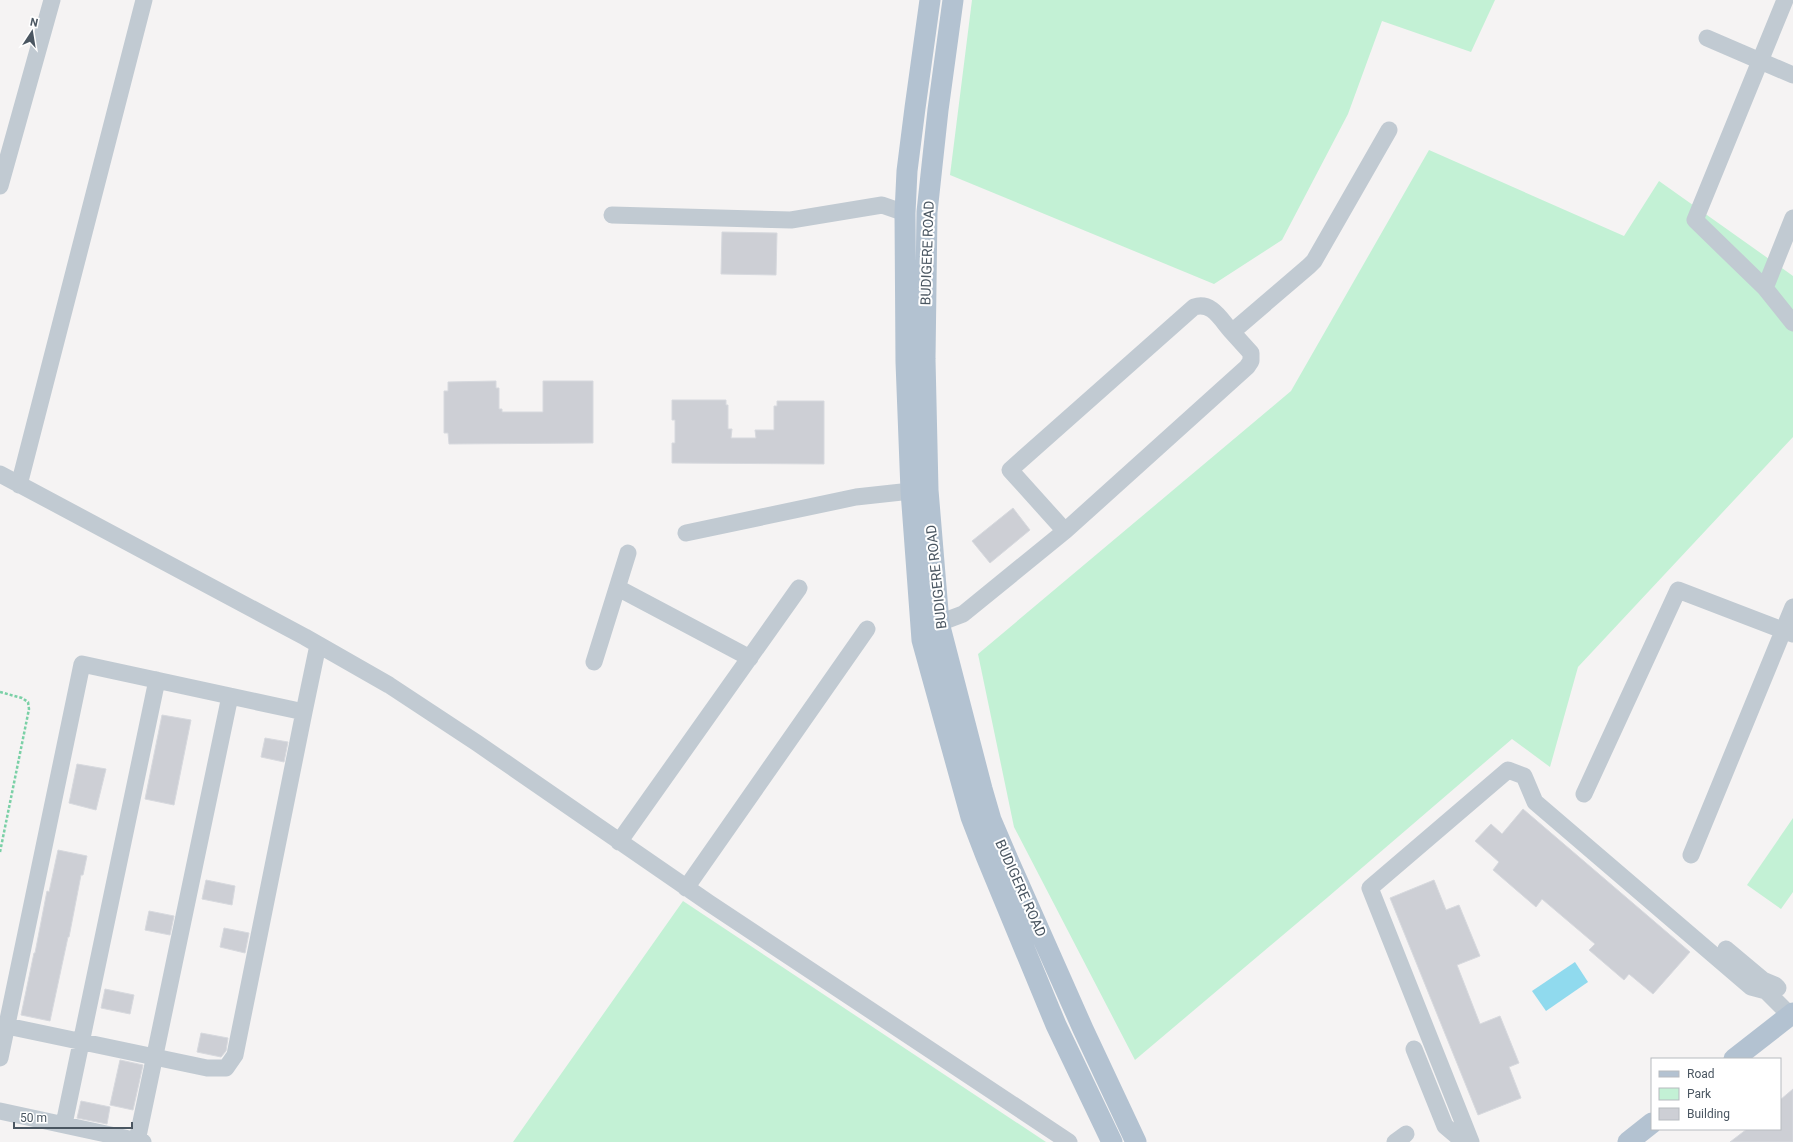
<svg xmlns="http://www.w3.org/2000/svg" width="1793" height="1142" font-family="Roboto,sans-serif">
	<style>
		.green { fill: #c3f1d5 }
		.water { fill: #90daee }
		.building { fill: #cdcfd5; stroke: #d7d9de }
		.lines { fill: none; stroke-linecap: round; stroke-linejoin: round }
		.path { stroke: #7ad0a6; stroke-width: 2.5; stroke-dasharray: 3 2; stroke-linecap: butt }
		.minor { stroke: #c1cad2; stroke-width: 17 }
		.major { stroke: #b3c2d1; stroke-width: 21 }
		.labels { text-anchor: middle; stroke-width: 4; stroke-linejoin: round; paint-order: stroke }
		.street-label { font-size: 14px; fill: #4a5661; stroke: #fff }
	</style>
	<rect width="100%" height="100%" fill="#f5f3f3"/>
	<path class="green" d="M972,0h523l-24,52 -89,-31 -34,93 -66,126 -68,44 -264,-109z
		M1429,150l195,86 35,-55 134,95v161l-215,230 -28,100 -38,-28 -184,158 -193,163 -121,-233 -36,-173 313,-263z
		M1793,818v74l-12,17 -34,-24z
		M683,901l363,241h-533z"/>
	<path class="water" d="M1575,962l13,20 -42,29 -14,-20z"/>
	<path class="building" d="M722,232l55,1 -1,42 -55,-1z
		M496,381v7h3v21h3v3h41v-31h50v62l-144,1 -1,-11h-4v-42h4v-9z
		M672,400h54v5h2v24h4l-1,9h25l-1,-8h19v-24h3v-5h47v63l-152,-1v-20h3v-23h-3z
		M1013,508l17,22 -40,33 -18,-22z
		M162,715l29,5 -17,85 -29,-6z
		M265,738l23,4 -4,20 -23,-5z
		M77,764l29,5 -10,41 -27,-7z
		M1523,809l167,143 -37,42 -24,-20 -5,6 -35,-30 6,-6 -53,-45 -6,8 -43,-37 6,-8 -24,-21 16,-17 11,10z
		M58,850l29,6 -4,19h-2l-12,62h-1l-18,84 -29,-6 13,-62h1l12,-62 2,1z
		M206,880l29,6 -3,19 -30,-6z
		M1434,880l12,30 13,-5 21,51 -23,9 23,59 20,-8 19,47 -10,4 12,31 -43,17 -88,-217z
		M149,911l25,5 -4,19 -25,-5z
		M224,928l25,5 -4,20 -25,-6z
		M105,989l29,6 -4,19 -29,-6z
		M201,1033l27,5 -2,13 -5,6 -24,-5z
		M120,1060l23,5 -10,45 -23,-5z
		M1793,1089v53h-63l17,-13h33v-29z
		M81,1101l29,6 -3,17 -30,-6z"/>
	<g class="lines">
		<path class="path" d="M0,692l22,6 6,4 1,7 -29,143"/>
		<path class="minor" d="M1785,0l-90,220 70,68 28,35
			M1707,38l86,37
			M0,186l52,-186
			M612,215l179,5 91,-15 23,8
			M1765,288l28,-70
			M0,474l305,163 84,48 88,58 232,160 360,239
			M19,485l125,-485
			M1065,531l-55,-61 184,-163c18,-6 27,13 38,25
			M686,533l170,-36 55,-6
			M618,588l132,70
			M939,623l24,-9 102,-83 182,-164 4,-6v-8l-19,-21 77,-66 5,-5 75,-131
			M594,662l34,-109
			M1584,794l94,-204 115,44
			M619,842l180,-254
			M1691,855l102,-248
			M686,888l181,-259
			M1726,949l37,31 12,5 3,3
			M7,1026l200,42h19l9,-13 69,-343
			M1414,1049l31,77 19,16
			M0,1058l82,-394 222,48 14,-67
			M0,1111l143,31
			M64,1124l93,-444
			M137,1141l93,-445
			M1395,1142l11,-8
			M1471,1142l-101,-254 138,-118 16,6 11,26 216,185 15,4 24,24"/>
		<path class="major" d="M930,0l-15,108 -8,63 -2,42 1,149 5,129 11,149 49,177 15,39 70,169 56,117
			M953,0l-15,110 -11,102 -2,147 3,131 11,133 43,166 9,31 18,42 74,167 53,113
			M1734,1059l59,-46
			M1628,1142l24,-19"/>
	</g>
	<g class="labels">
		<g class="street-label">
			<text transform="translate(927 253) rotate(-88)" y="5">BUDIGERE ROAD</text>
			<text transform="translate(936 577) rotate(-96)" y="5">BUDIGERE ROAD</text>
			<text transform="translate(1021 888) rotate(66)" y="5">BUDIGERE ROAD</text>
		</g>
	</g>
	<rect x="1651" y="1058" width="130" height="72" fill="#ffffff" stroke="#b7bbc0"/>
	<rect x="1659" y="1071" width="20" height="6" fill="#b3c2d1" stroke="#b7bbc0"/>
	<text x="1687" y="1078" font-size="12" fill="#4a5661">Road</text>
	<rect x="1659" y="1088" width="20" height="12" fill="#c3f1d5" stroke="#b7bbc0"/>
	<text x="1687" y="1098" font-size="12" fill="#4a5661">Park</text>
	<rect x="1659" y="1108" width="20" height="12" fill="#cdcfd5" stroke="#b7bbc0"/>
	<text x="1687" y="1118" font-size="12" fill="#4a5661">Building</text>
	<g transform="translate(32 32) rotate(12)" stroke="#ffffff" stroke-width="3" paint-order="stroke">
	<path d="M0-3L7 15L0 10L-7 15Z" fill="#4a5661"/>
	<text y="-6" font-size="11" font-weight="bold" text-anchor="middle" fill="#4a5661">N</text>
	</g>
	<path d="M14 1122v6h118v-6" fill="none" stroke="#4a5661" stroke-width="2"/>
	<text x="20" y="1122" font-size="12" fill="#4a5661" stroke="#ffffff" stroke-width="3" paint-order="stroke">50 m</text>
</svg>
